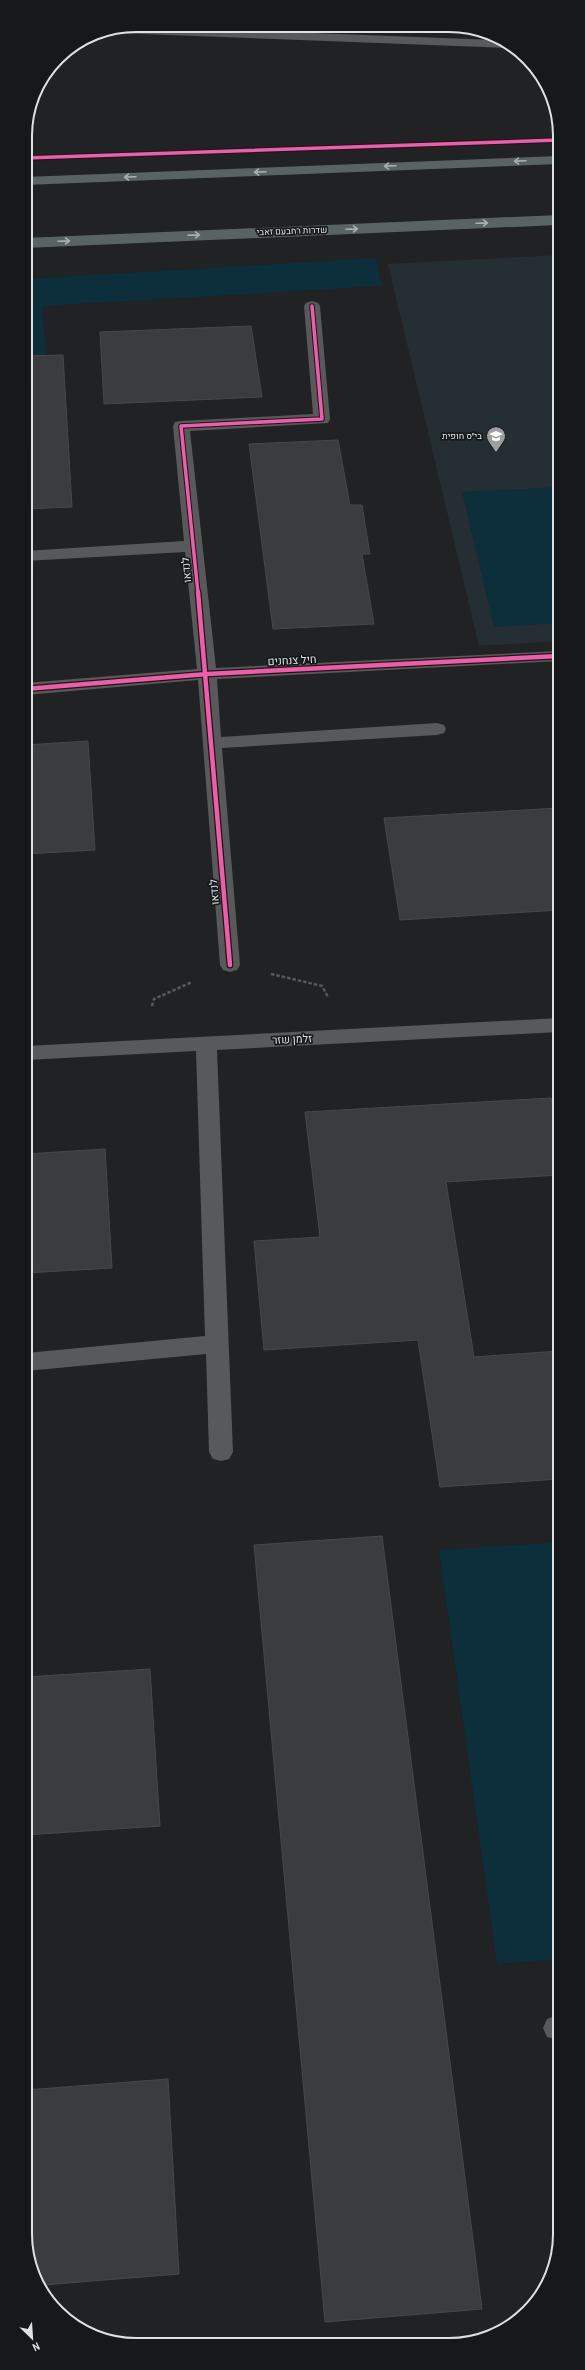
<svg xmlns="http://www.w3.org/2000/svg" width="585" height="2370" font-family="'Archivo Narrow',Heebo,sans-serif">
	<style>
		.built { fill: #252e32 }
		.green { fill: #0d2e3b }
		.building { fill: #3b3c3d; stroke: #474849 }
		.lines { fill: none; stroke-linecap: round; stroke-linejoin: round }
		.path { stroke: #58595a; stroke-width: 2.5; stroke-dasharray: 3.5 2; stroke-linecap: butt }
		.minor { fill: #58595a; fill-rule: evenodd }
		.major { fill: #5a6364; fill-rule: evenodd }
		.cycleway-far1-casing { stroke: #16191b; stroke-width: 5.5 }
		.cycleway-casing { stroke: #16191b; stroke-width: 7 }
		.cycleway-far1 { stroke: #f35aa7; stroke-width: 3.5 }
		.cycleway { stroke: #f35aa7; stroke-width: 4.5 }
		.oneway { stroke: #a9afb0 }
		.labels { text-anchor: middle; stroke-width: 3.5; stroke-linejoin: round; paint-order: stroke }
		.far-street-label { font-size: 9px; fill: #dee1e2; stroke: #16191b }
		.far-poi-label { font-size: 9px; fill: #dee1e2; stroke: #16191b; text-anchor: end }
		.street-label { font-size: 11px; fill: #dee1e2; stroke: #16191b }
		.rim { fill: none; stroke: #dee1e2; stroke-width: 2 }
	</style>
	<rect width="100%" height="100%" fill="#202223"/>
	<path class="built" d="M559,255v386l-80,5 -91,-382z"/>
	<path class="green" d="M376,258l6,28 -340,20 9,100 -26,2v-129z
		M559,487v136l-65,4 -32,-135z
		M560,1542v417l-63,5 -58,-414z"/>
	<path class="building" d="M251,326l11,71 -158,7 -4,-72z
		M63,355l9,152 -47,2v-153z
		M338,440l12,65h12l8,49h-8l12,70 -101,5 -24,-185z
		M88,741l7,109 -70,4v-109z
		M559,808v102l-159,10 -16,-102z
		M551,1098l8,38v39l-113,7 28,175 85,-6 1,128 -120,8 -22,-147 -154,10 -10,-109 66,-4 -15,-125z
		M105,1149l7,119 -86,5v-119z
		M382,1536l100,773 -157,13 -71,-777z
		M150,1669l10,157 -134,9v-158z
		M168,2079l11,195 -136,11 -17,-36v-159z"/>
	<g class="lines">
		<path class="path" d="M271,974l51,12 6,11
			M152,1006l2,-7 38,-17"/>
		<path class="minor" d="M133,26l362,14 14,8 -394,-15 -6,-3z
			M312,301l6,2 2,3 10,113 -2,4 -138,8 26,237 343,-17v10l-342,18 4,58 216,-14 7,2 2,4 -2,4 -7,2 -215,13 18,217 -3,5 -7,2 -7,-2 -3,-5 -22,-285 -173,15v-12l172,-14 -12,-117 -160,9v-10l159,-10 -11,-115 2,-4 6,-1 132,-7 -9,-108 2,-3z
			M559,1018v14l-342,18 16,402 -4,7 -8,2 -8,-2 -4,-7 -3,-98 -180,17v-18l179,-17 -9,-285 -170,9v-14z
			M560,2014v26l-13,-3 -4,-9 4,-9z"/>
		<path class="major" d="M559,156v8l-534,21v-8z
			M559,215v10l-534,23v-10z"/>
		<defs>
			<path id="cycleway-far1" d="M25,158l534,-18
				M198,593l-17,-167 141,-7 -10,-113"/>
			<path id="cycleway" d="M198,592l32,373
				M25,689l182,-15 352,-18"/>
		</defs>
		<use href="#cycleway-far1" class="cycleway-far1-casing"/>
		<use href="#cycleway" class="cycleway-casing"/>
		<use href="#cycleway-far1" class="cycleway-far1"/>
		<use href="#cycleway" class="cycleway"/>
	</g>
	<defs><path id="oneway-shaft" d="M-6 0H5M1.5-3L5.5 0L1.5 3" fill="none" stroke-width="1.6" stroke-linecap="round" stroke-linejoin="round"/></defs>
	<g class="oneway">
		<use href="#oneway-shaft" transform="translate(520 161) rotate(178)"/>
		<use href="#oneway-shaft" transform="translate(390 166) rotate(178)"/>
		<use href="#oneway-shaft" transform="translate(260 172) rotate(178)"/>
		<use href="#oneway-shaft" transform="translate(130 177) rotate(178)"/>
		<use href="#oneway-shaft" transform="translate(482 223) rotate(-2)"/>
		<use href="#oneway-shaft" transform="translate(352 229) rotate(-2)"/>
		<use href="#oneway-shaft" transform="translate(194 235) rotate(-2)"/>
		<use href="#oneway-shaft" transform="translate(64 241) rotate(-2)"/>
	</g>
	<defs>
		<symbol id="school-pin" viewBox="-11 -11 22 30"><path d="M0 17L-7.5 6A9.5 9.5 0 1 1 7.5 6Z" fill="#9c9e9f" stroke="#16191b"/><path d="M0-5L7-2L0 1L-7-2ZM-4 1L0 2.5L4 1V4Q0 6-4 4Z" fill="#fff"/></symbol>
	</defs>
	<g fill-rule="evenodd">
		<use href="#school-pin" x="485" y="425" width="22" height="30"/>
	</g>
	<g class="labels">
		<g class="far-street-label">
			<text transform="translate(292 231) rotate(-2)" y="3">שדרות רחבעם זאבי</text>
		</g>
		<g class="far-poi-label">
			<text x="482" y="439">בי"ס חופית</text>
		</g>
		<g class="street-label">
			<text transform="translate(186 570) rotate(-96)" y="4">לנדאו</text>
			<text transform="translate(292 660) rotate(-3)" y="4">חיל צנחנים</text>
			<text transform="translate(214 892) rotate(-95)" y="4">לנדאו</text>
			<text transform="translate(292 1039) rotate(-3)" y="4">זלמן שזר</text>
		</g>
	</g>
	<path d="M0 0H585V2370H0ZM136 32H449A104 104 0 0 1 553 136V2234A104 104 0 0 1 449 2338H136A104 104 0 0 1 32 2234V136A104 104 0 0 1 136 32Z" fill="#16191b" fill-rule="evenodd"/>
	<path class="rim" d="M136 32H449A104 104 0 0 1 553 136V2234A104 104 0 0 1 449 2338H136A104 104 0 0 1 32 2234V136A104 104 0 0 1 136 32Z"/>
	<g transform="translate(32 2338) rotate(155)" stroke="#16191b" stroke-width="3" paint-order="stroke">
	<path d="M0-3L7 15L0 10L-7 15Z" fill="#dee1e2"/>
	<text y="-6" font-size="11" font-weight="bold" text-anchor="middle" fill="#dee1e2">N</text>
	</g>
</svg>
